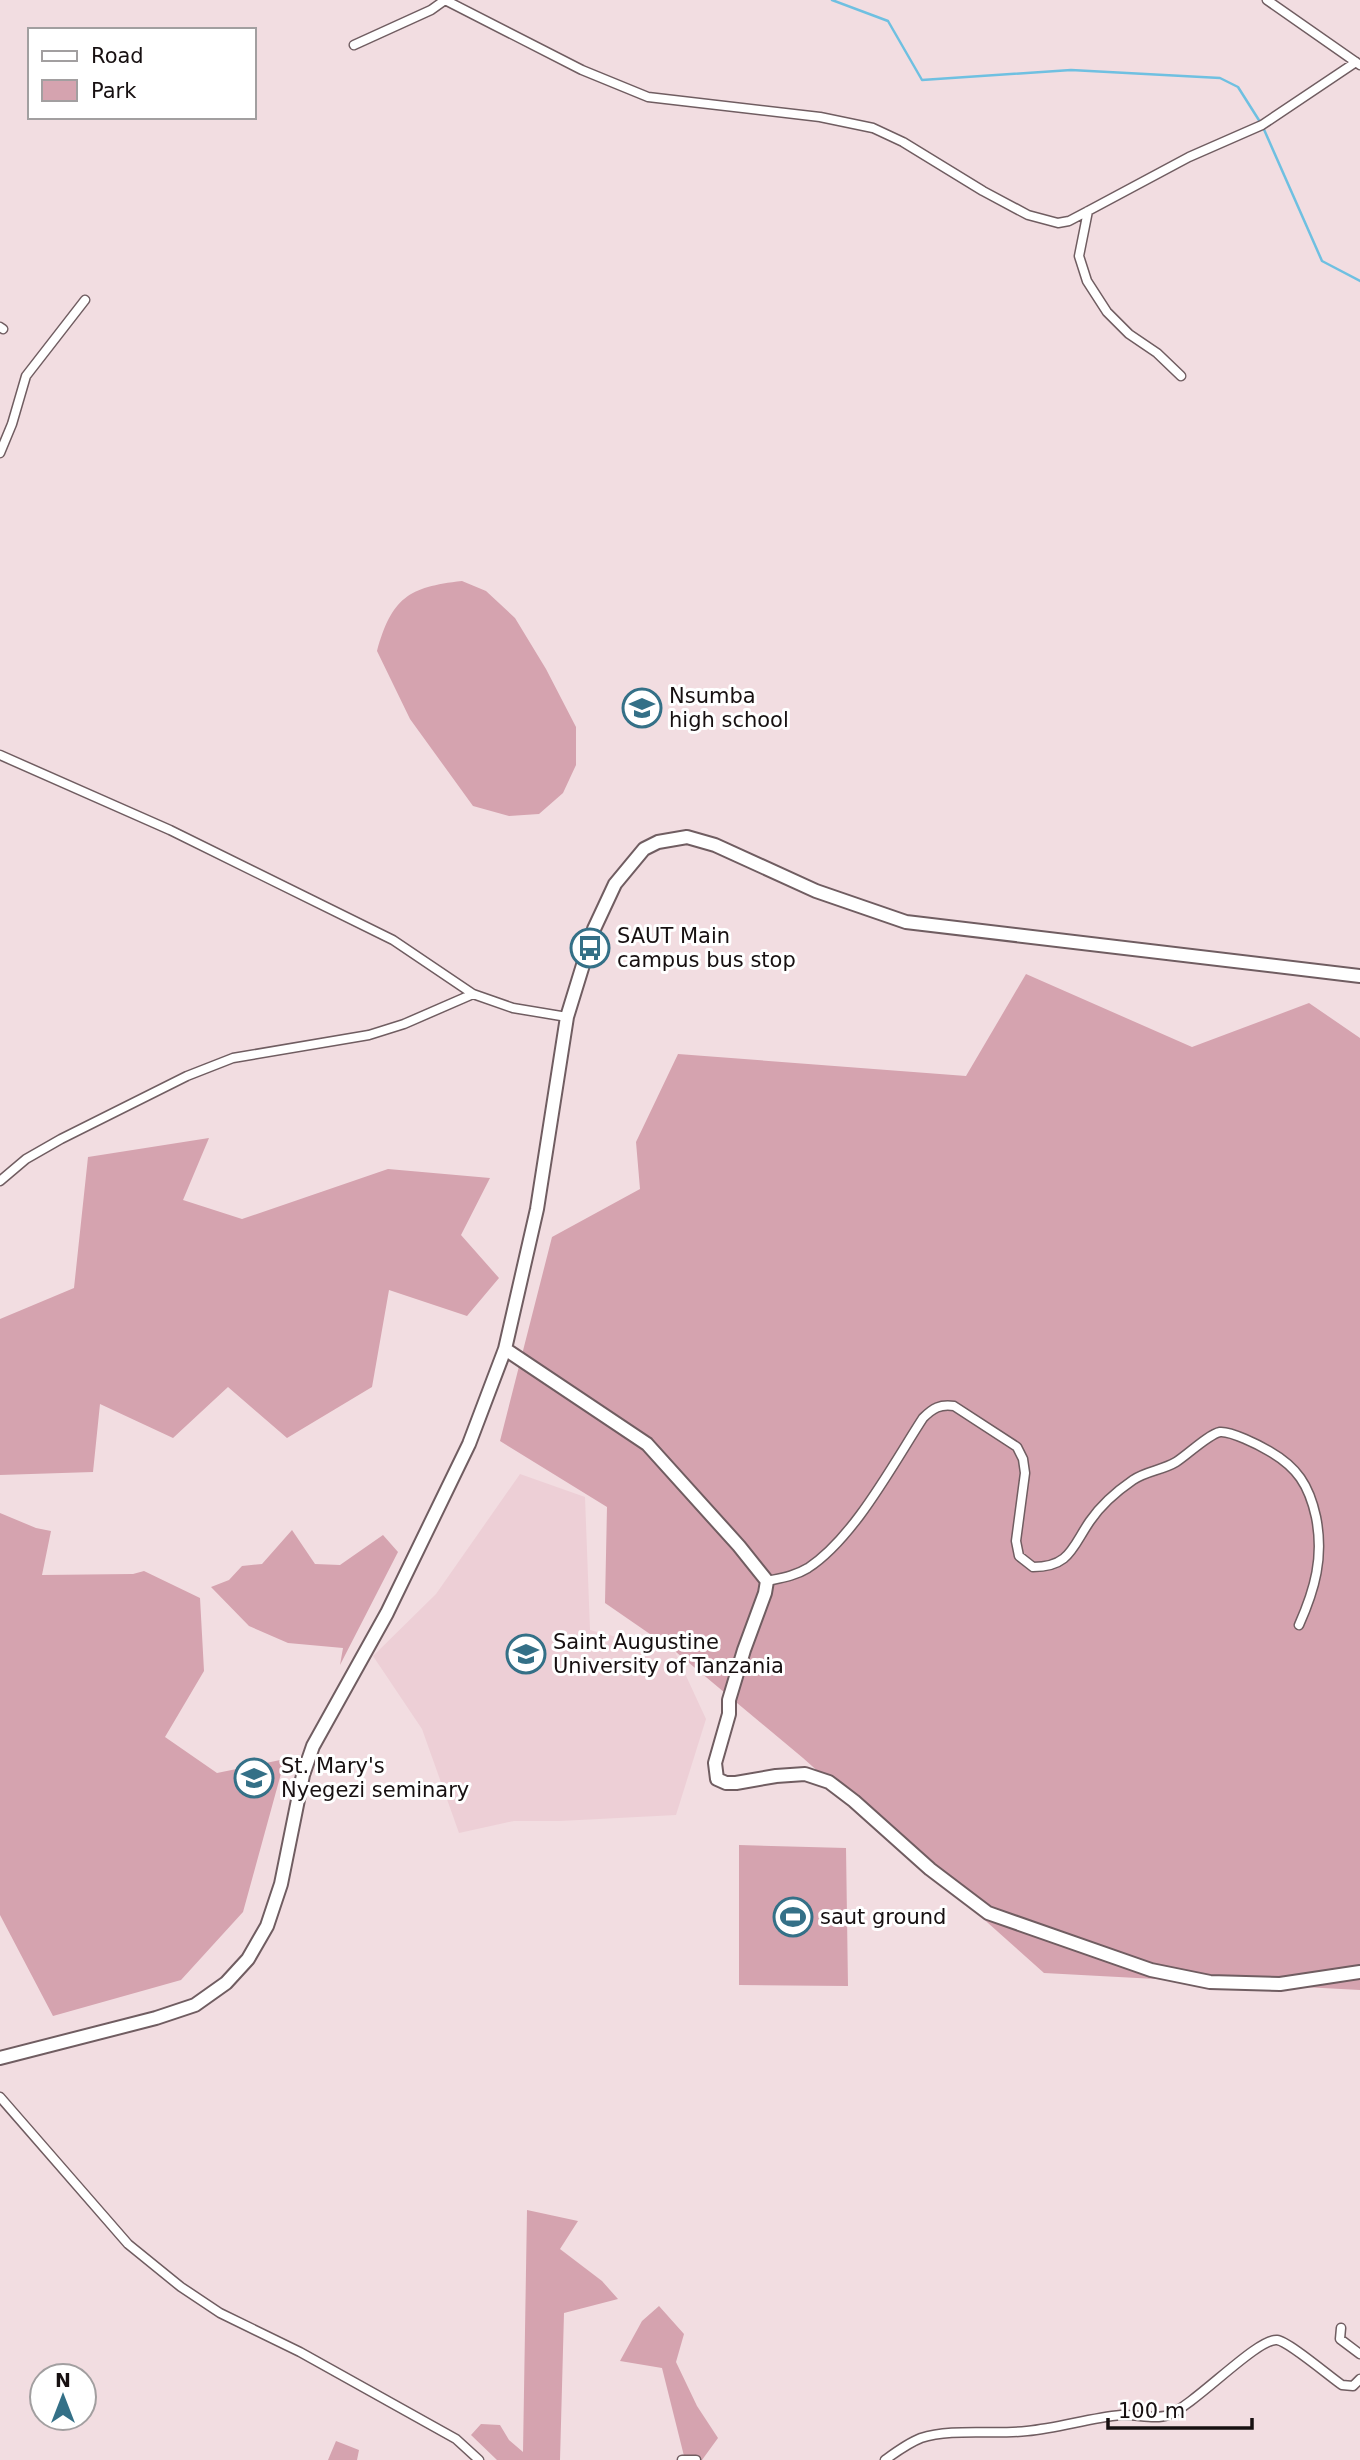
<svg xmlns="http://www.w3.org/2000/svg" width="1360" height="2460" font-family="'DejaVu Sans',sans-serif">
	<style>
		.built { fill: #edcfd6 }
		.green { fill: #d5a3af }
		.lines { fill: none; stroke-linecap: round; stroke-linejoin: round }
		.stream { stroke: #6fc0e1; stroke-width: 2.5 }
		.street-casing { stroke: #705d61; stroke-width: 11 }
		.secondary-casing { stroke: #705d61; stroke-width: 16 }
		.street { stroke: #fff; stroke-width: 8 }
		.secondary { stroke: #fff; stroke-width: 12 }
		.labels { text-anchor: middle; stroke-width: 6; stroke-linejoin: round; paint-order: stroke }
		.poi-label { font-size: 21px; fill: #171011; stroke: #fff; text-anchor: start }
	</style>
	<rect width="100%" height="100%" fill="#f2dde1"/>
	<path class="built" d="M520,1474l65,23 5,133 85,22 31,67 -30,96 -116,6h-46l-55,12 -37,-104 -49,-73 63,-62z"/>
	<path class="green" d="M462,581l24,10 29,27 31,51 30,58v38l-13,28 -24,21 -30,2 -36,-10 -63,-87 -33,-68c15,-53 31,-64 85,-70z
		M1026,974l166,73 117,-44 51,35v952l-316,-17 -241,-215 -127,-106 -71,-49 2,-96 -107,-66 52,-204 88,-48 -4,-47 42,-88 288,22z
		M209,1138l-26,62 59,19 146,-50 102,9 -29,57 38,43 -32,38 -78,-26 -17,97 -85,51 -59,-51 -55,51 -73,-34 -7,68 -93,3v-156l74,-31 14,-131z
		M0,1513l36,15 15,3 -9,44 91,-1 11,-3 56,27 4,73 -39,66 52,36 68,-14 -42,153 -62,68 -128,36 -53,-101z
		M292,1530l23,34 25,1 43,-30 15,17 -58,113 3,-17 -55,-5 -39,-17 -38,-39 18,-7 13,-14 20,-2z
		M739,1845l107,3 2,138 -109,-1z
		M527,2210l51,11 -18,28 42,32 16,18 -54,14 -4,147h-63l-26,-25 10,-11 19,1 9,15 14,12z
		M659,2306l25,28 -8,28 21,44 21,32 -16,22h-17l-23,-92 -42,-7 22,-40z
		M336,2441l23,9 -2,10h-29z"/>
	<g class="lines">
		<path class="stream" d="M832,0l56,21 34,59 149,-10 149,8 18,9 24,38 60,136 38,20"/>
		<defs>
			<path id="street" d="M445,0l137,70 66,27 172,20 53,11 30,14 80,49 45,24 30,8 11,-2 19,-10 101,-54 73,-32 94,-63
				M1267,0l93,65
				M354,45l77,-35 14,-10
				M1088,211l-9,45 8,25 20,31 22,22 28,19 24,23
				M0,327l3,2
				M0,453l12,-29 14,-48 59,-76
				M0,755l170,75 223,110 80,54 40,14 54,9
				M0,1181l26,-22 35,-20 126,-63 46,-18 136,-23 35,-11 69,-30
				M767,1581c14,-3 28,-5 41,-13 46,-30 85,-104 115,-150 10,-10 17,-14 31,-12l63,41 6,12 2,14 -9,68 3,15 14,11c37,0 39,-20 57,-46 11,-16 27,-30 43,-41 13,-9 30,-10 43,-18 11,-7 33,-28 44,-30 11,-1 39,13 49,19 28,16 40,34 47,66 8,40 -1,72 -17,108
				M0,2097l128,147 53,43 39,26 80,39 156,87 23,21
				M1341,2328l-1,11 20,15
				M682,2460h14
				M885,2460c11,-8 23,-17 36,-22 31,-10 73,-3 106,-7 32,-3 62,-13 94,-16 15,-1 34,5 47,0 27,-10 89,-77 109,-75 11,1 52,36 65,45l11,1 7,-7"/>
			<path id="secondary" d="M505,1349l142,95 92,102 28,35 -2,12 -21,57 -15,50v14l-14,49 2,16 9,4h10l40,-7 29,-2 24,8 25,19 76,68 58,44 163,57 59,12 70,2 80,-12
				M0,2058l156,-40 39,-13 31,-22 22,-24 19,-33 14,-42 22,-109 10,-29 74,-133 82,-169 36,-95 32,-140 30,-192 27,-88 21,-45 29,-35 14,-7 29,-5 28,8 101,46 90,31 454,54"/>
		</defs>
		<use href="#street" class="street-casing"/>
		<use href="#secondary" class="secondary-casing"/>
		<use href="#street" class="street"/>
		<use href="#secondary" class="secondary"/>
	</g>
	<defs>
		<symbol id="school-ring" viewBox="-11 -11 22 22"><circle r="9.5" fill="#fff" stroke="#347087" stroke-width="1.5"/><path d="M0-5L7-2L0 1L-7-2ZM-4 1L0 2.5L4 1V4Q0 6-4 4Z" fill="#347087"/></symbol>
		<symbol id="bus-ring" viewBox="-11 -11 22 22"><circle r="9.5" fill="#fff" stroke="#347087" stroke-width="1.5"/><path d="M-5-6H5V4H4V6H2V4H-2V6H-4V4H-5ZM-3.5-4V0h7V-4ZM-3.5 1.2v1.5H-2V1.2ZM2 1.2v1.5H3.5V1.2Z" fill="#347087"/></symbol>
		<symbol id="university-ring" viewBox="-11 -11 22 22"><circle r="9.5" fill="#fff" stroke="#347087" stroke-width="1.5"/><path d="M0-5L7-2L0 1L-7-2ZM-4 1L0 2.5L4 1V4Q0 6-4 4Z" fill="#347087"/></symbol>
		<symbol id="stadium-ring" viewBox="-11 -11 22 22"><circle r="9.5" fill="#fff" stroke="#347087" stroke-width="1.5"/><path d="M0-5a6.5 5 0 1 0 0 10a6.5 5 0 1 0 0-10ZM-3.5-1.8h7v3.6h-7Z" fill="#347087"/></symbol>
	</defs>
	<g fill-rule="evenodd">
		<use href="#school-ring" x="620" y="686" width="44" height="44"/>
		<use href="#bus-ring" x="568" y="926" width="44" height="44"/>
		<use href="#university-ring" x="504" y="1632" width="44" height="44"/>
		<use href="#school-ring" x="232" y="1756" width="44" height="44"/>
		<use href="#stadium-ring" x="771" y="1895" width="44" height="44"/>
	</g>
	<g class="labels">
		<g class="poi-label">
			<text x="669" y="703">Nsumba<tspan x="669" dy="24">high school</tspan></text>
			<text x="617" y="943">SAUT Main<tspan x="617" dy="24">campus bus stop</tspan></text>
			<text x="553" y="1649">Saint Augustine<tspan x="553" dy="24">University of Tanzania</tspan></text>
			<text x="281" y="1773">St. Mary's<tspan x="281" dy="24">Nyegezi seminary</tspan></text>
			<text x="820" y="1924">saut ground</text>
		</g>
	</g>
	<rect x="28" y="28" width="228" height="91" fill="#ffffff" stroke="#a29fa0" stroke-width="2"/>
	<rect x="42" y="51" width="35" height="10" fill="#ffffff" stroke="#a29fa0" stroke-width="2"/>
	<text x="91" y="63" font-size="21" fill="#171011">Road</text>
	<rect x="42" y="80" width="35" height="21" fill="#d5a3af" stroke="#a29fa0" stroke-width="2"/>
	<text x="91" y="98" font-size="21" fill="#171011">Park</text>
	<g transform="translate(63 2397)"><circle r="33" fill="#ffffff" stroke="#a29fa0" stroke-width="2"/>
	<path d="M0-5L12 26L0 18L-12 26Z" fill="#347087"/>
	<text y="-10" font-size="19" font-weight="bold" text-anchor="middle" fill="#171011">N</text>
	</g>
	<path d="M1108 2418v10h144v-10" fill="none" stroke="#171011" stroke-width="3.5"/>
	<text x="1118" y="2418" font-size="21" fill="#171011" stroke="#ffffff" stroke-width="5" paint-order="stroke">100 m</text>
</svg>
